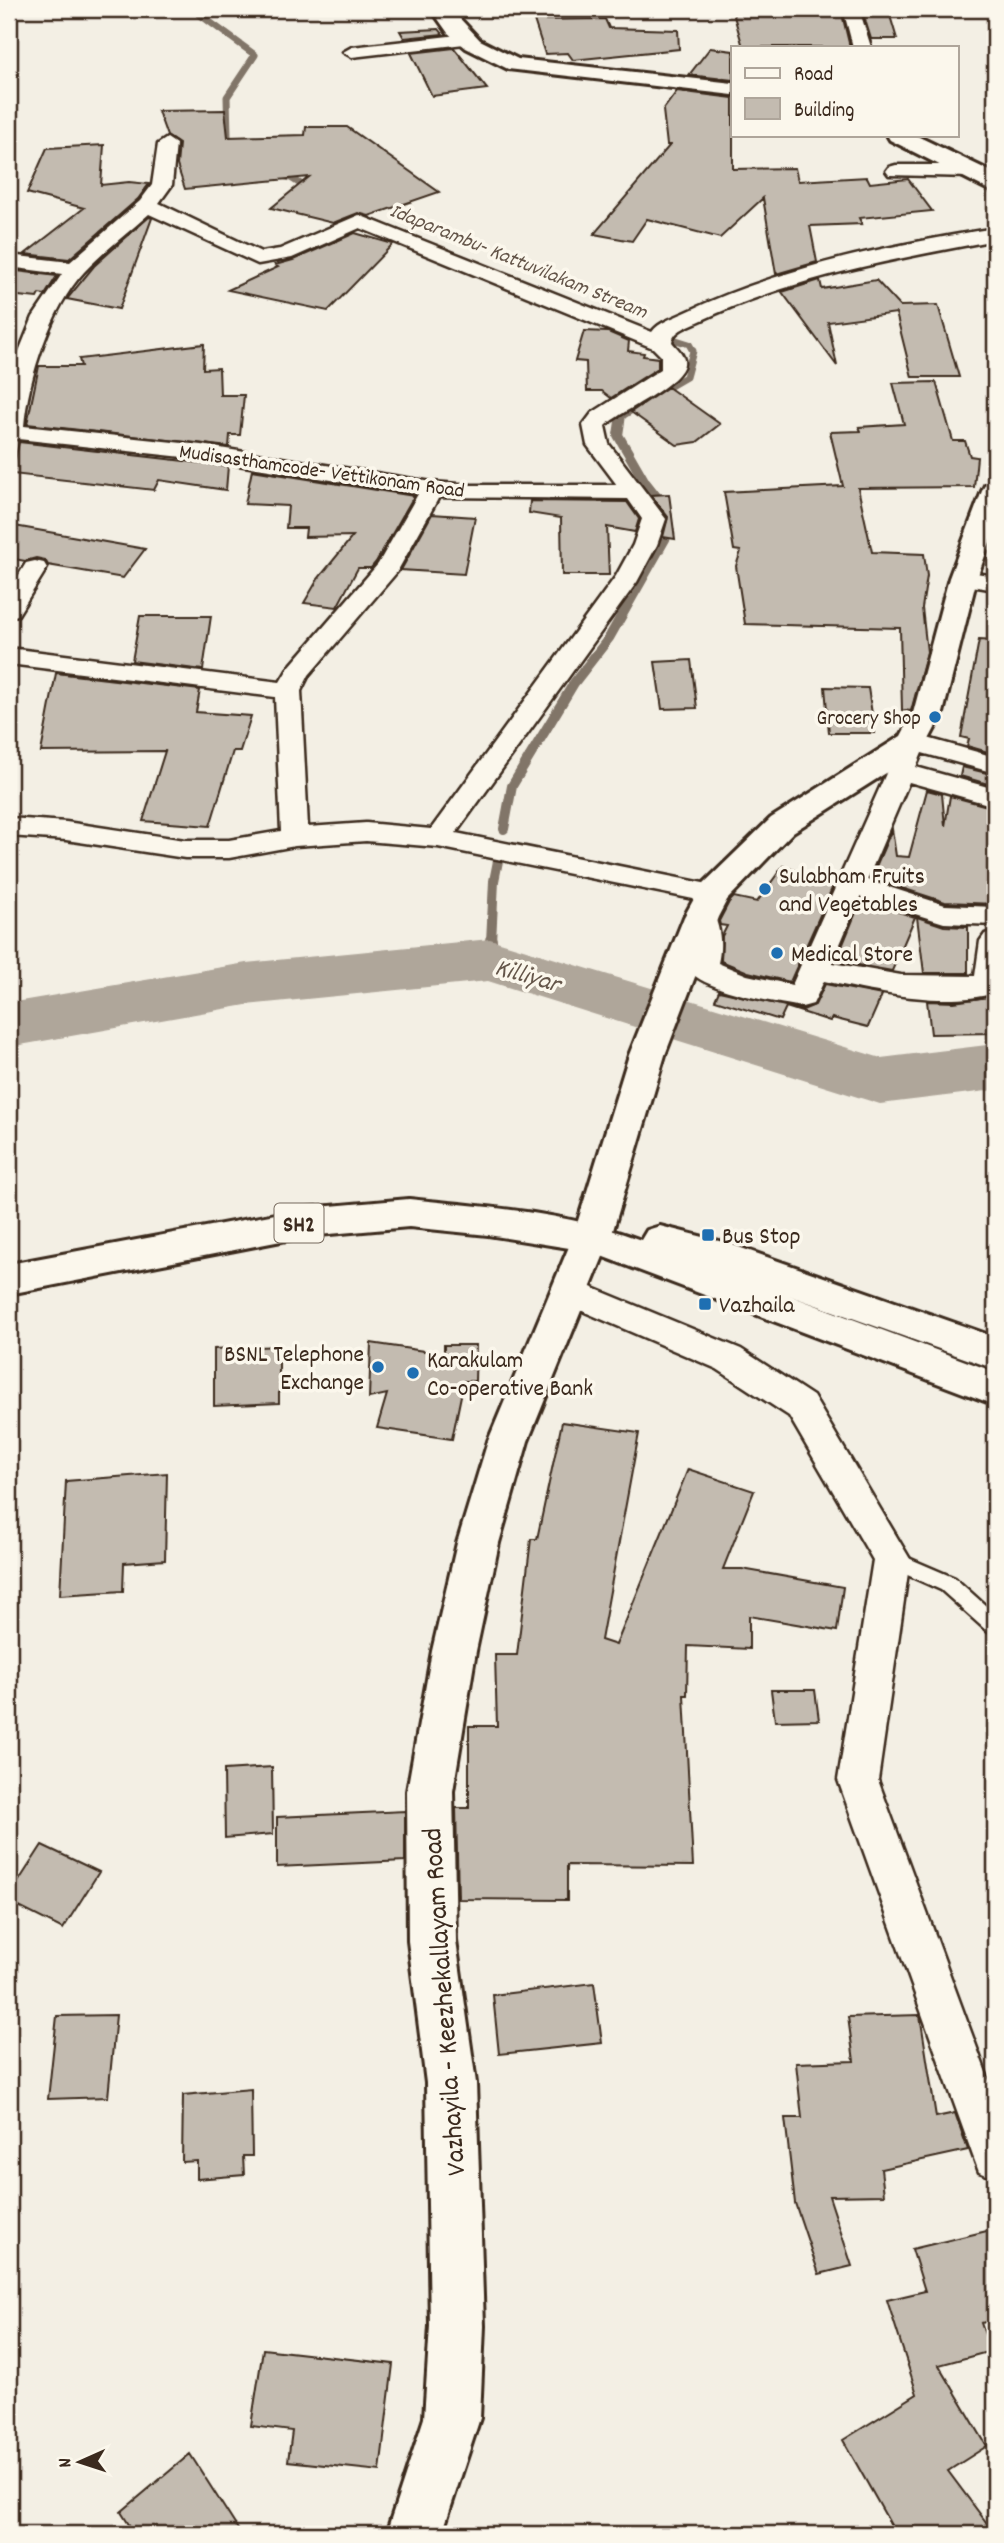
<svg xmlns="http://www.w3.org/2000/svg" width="1004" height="2543" font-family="Dekko,sans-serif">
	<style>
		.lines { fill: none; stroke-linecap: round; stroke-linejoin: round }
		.stream-far2 { stroke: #817468; stroke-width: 7 }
		.stream-far1 { stroke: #817468; stroke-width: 10 }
		.stream { stroke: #817468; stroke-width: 12 }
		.river { fill: #afa69a; fill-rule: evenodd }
		.building { fill: #c3bbb0; stroke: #3b2a1e; stroke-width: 2 }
		.service-casing { stroke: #3b2a1e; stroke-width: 5 }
		.minor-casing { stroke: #3b2a1e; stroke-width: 5 }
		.tertiary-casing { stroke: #3b2a1e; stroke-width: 6 }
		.primary-casing { stroke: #3b2a1e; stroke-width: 6 }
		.service { fill: #fbf7ec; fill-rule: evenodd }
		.minor { fill: #fbf7ec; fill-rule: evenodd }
		.tertiary { fill: #fbf7ec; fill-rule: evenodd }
		.primary { fill: #fbf7ec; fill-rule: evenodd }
		.poi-dot { fill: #1f6fb2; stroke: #fbf7ec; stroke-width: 2.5 }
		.labels { text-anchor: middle; stroke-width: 7; stroke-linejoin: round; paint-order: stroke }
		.far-water-label { font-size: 21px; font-style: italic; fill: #645549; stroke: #fbf7ec }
		.far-street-label { font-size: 21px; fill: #3b2a1e; stroke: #fbf7ec }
		.far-poi-label { font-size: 21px; fill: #3b2a1e; stroke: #fbf7ec; text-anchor: end }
		.shield { fill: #fbf7ec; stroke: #75685c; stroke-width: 2 }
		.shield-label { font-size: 23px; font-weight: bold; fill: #3b2a1e }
		.poi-label { font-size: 24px; fill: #3b2a1e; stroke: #fbf7ec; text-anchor: start }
		.water-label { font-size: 26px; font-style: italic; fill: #645549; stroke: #fbf7ec }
		.near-street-label { font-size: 28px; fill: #3b2a1e; stroke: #fbf7ec }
	</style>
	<rect width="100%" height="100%" fill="#f3efe4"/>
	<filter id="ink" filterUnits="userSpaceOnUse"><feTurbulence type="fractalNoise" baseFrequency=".0143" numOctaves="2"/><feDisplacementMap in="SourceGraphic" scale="14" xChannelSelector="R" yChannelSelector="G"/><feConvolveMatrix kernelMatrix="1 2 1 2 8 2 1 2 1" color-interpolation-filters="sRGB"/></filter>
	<g filter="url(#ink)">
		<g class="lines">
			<path class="stream-far2" d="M199,14l56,41 -28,42 1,40
				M278,175l13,3 24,15
				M342,209l41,17
				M631,409l55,-32 7,-26 -4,-7 -32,-10"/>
			<path class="stream-far1" d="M504,829l8,-43 62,-103 35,-45 60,-106 -2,-22 -22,-28 -27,-47 3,-20 13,-8
				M491,942l3,-61 4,-20"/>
			<path class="stream" d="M490,960l1,-20"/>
			<path class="river" d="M490,939l391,119 114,-14v46l-115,14 -392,-123 -242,24 -237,42v-44l237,-40z"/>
		</g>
		<path class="building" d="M732,9h32l2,5 75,-4 9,37h-107z
			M888,9l9,30h-26l-9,-29z
			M605,19l4,9 69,2 1,19 -106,11 -5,-7 -23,1 -11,-34z
			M439,29l4,5 -39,4 -4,-7z
			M454,48l33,41 -55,7 -21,-43z
			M710,48l23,3v29l-44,-5z
			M677,91l56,7v71l62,-1 3,13 69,-4 3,6 38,-4 24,32 -73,7 3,6 -52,2 7,36 -41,12 -13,-76 -43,40 -73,-19 -15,22 -38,-7 76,-89h-3l-4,-35z
			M225,110l3,27 77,-2 1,-8h41l92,65 -70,24 -11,-3 -25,10 -62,-15 38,-31 -124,12 -8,-24 2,-21 -12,-8 -9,-25z
			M104,145l-3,40 28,-3 20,2 -11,15 -69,60 -44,-5 59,-46 -57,-15 20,-45z
			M149,217l3,1 -33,91 -52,-10 27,-33z
			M355,233l38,11 -65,67 -100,-21 50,-23 -3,-2 18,-5z
			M9,270l48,6 -12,19 -6,-1 -2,4 -28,-3z
			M820,280l2,9 54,-9 24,26 38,-1 21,72h-47l-16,-64 -68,9 9,44 -55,-74z
			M584,331l24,1 21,9 -1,10 16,2 -1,3 15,2v10l-47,30 -9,-7h-15l-1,-29 -11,-1z
			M204,344l-1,25 16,-1 1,27h24l-4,40h-10l-1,12 -202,-23 12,-58h42l-2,-7z
			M936,382l17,59h12l5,15 7,1 -3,30 -116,1 14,64 52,2 3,22 -5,32 5,44 -16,59 -9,-1 -2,-82 -155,-4 -9,-58 5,-15 -7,-1 -10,-58 119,-6 -13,-54 31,-1 -2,-4 45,-3 -11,-41z
			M668,387l52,37 -23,18 -20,3 -46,-33z
			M19,442l209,24 -2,24 -67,-10 -5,10 -142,-16z
			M252,470l162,26 -38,66 -5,6h-13l-21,39 -33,-4 14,-24 35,-43 -48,1 1,-9h-20l2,-22 -43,-2z
			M669,494l6,45 -12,-2 5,-20 -17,-22z
			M530,501l97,1 12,17 -4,13 -28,-5 2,48h-47l-1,-57 -32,-5z
			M432,514l43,3 -11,57 -63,-4z
			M9,525l136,24 -22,29 -75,-13 -3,-5 -9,-2 -11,3 -16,-3z
			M140,616h71l-8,54 -71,-9z
			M979,640l16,1v113l-28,-8 2,-7 -8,-2z
			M691,660l6,48 -35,1 -7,-47z
			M56,673l144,17 -4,22 55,4 -11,35h-7l-23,75 -67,-5 22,-70 -124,1z
			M825,687l43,1 7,45h-46z
			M962,767l33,8v11l-35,-10z
			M927,790l15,4 3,32 5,-30 45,12v96l-50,-2 -74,-24 21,-49 4,27 13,1z
			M783,866l51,18 -44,98 -42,-10 -27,-11 1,-25 5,-10 -7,-1 -1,-4 10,-19 5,-5 23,5z
			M861,900l54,17 -23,54 -56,-10z
			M917,917l27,9 24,1v46h-44z
			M825,984l57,11 -14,32 -36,-9 -2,3 -44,-14 -6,13 -65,-20 4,-9 84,19 12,-5z
			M995,996v37l-64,1 -4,-33 27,1z
			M371,1343l73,11v-9h32l-1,36h-11l-12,58 -75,-11 10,-34 -18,4z
			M279,1346v57l-65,3v-57z
			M562,1422l77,11 -38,207 15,5 72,-176 66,22 -31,78h19l101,18 -6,44 -88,-15v33l-61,-3 -1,49h-3l9,171 -126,-1v35l-109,-1 -2,-91h13v-82h28l-2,-71h22l14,-116h6z
			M167,1473l-2,87 -41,3 -1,28 -63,4 6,-114z
			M771,1690h44l4,30 -44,1z
			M272,1767l1,67 -48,4 -1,-68z
			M405,1811v50l-128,6v-50z
			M42,1845l57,27 -36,57 -54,-27v-6z
			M594,1983l8,60 -103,11 -6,-59z
			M116,2015l-8,82 -60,2 9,-83z
			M920,2015l16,102 19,-4 13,37 -87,19 3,26 -55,1 23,70 -33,8 -24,-71 -10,-85h17l-6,-55 58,-2 -6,-44z
			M251,2089l1,67h-9l1,19 -47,4v-18l-15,1 1,-67z
			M995,2229v91l-14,3 10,28 -52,14 48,81 -39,25 47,63h-99l-53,-94 74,-46 -30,-94 38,-9 -13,-42z
			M263,2349l130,15 -13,107 -92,-10 4,-30 -41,-5z
			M190,2454l51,80h-106l-14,-22z"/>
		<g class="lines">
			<defs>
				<path id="service" d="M892,1551l63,27 40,36v21l-7,-3 -47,-42 -56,-25 -3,-6 3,-6z"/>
				<path id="minor" d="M843,9h16l12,38h-18z
					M467,34l9,5 -3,4 -121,14 -9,-5 9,-5z
					M167,138l9,6 -4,41 -13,18 102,49 19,-3 79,-34 293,117c7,-10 21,-14 32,-19 97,-46 206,-68 311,-85v12c-100,19 -202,37 -295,81 -11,5 -26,9 -28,21 4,5 11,11 12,18 4,22 -64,51 -79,66l4,18 57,75 -9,26 -20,37 -181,251 257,52 10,2 4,7 -4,7 -10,2 -275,-56 -72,-6 -71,5 -66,12h-44l-119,-18 -57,-4v-18l57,4 119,18h44l52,-9 -6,-134 -266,-33v-16l271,34 9,-15 89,-103 40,-70 -217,-35 -192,-21v-62l24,-59 29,-43 -53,-7v-12l61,7 70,-61 12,-16 6,-41zM149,214l109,50 34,-6 68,-30 293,120 8,8v13l-69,44 -9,12 4,20 30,40h-145l-40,-3 -231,-37 -177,-19c4,-47 27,-119 60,-154 20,-21 44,-39 65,-58zM439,497l189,2 14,20 -9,26 -17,31 -185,253 -65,-6 -58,4 -7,-136 8,-16 88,-103z
					M896,165h75l10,6 -10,6 -82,-2 -3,-4 3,-4z
					M35,561l9,2 3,5 -29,47 -9,2v-26l17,-28z
					M963,571l32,5v14l-41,-7 -3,-5 3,-5z
					M913,734l82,23v16l-73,-20 -6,14 79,22v17l-86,-24 -42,98 78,25 50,2v18l-51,-2 -84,-26 -28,66 69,12 74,1 5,-35 5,-7 10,-3v62c-51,15 -121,-1 -171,-12l-11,23 -11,3c-27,-5 -100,-16 -115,-39l5,-22 -5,-29 4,-7 10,-3 10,3c10,16 11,36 7,53l29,12 45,10 108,-243 4,-6z
					M569,1278l172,71 72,47 97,163 -32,221 117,317v81l-16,-6 -6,-16 -135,-376 35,-220 -84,-144 -72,-47 -160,-69 -5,-9 5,-9z"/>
				<path id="tertiary" d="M431,9h20l29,31 38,19 215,24v12l-225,-26 -42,-21 -18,-15z
					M887,135h28l75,36 5,4v18l-105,-53z
					M995,483v45l-18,50 -34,135 -19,36 -131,83 -66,68 -9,17 -53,138 -54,182 -83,204 -29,102 -23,108 -23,140 3,150 20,142 8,243 -4,92 -38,116h-56l38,-116 6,-92 -4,-243 -18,-142 -1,-150 25,-140 25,-108 31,-102 85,-204 56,-182 55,-138 17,-31 70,-68 130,-82 12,-23 36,-135 33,-87 3,-6z"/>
				<path id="primary" d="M409,1199c78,8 158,13 232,41l6,-10 13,-4 67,17 268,94v32l-207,-74 207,77v33l-407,-154 -100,-16 -79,-8 -102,9 -298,58v-30l298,-56z"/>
			</defs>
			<use href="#service" class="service-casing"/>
			<use href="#minor" class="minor-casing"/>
			<use href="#tertiary" class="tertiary-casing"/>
			<use href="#primary" class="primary-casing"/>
			<use href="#service" class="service"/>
			<use href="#minor" class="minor"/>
			<use href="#tertiary" class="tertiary"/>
			<use href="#primary" class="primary"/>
		</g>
	</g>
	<g class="poi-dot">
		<circle cx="935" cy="717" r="7"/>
		<circle cx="765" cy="889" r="7"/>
		<circle cx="777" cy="953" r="7"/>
		<rect x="701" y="1228" width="14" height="14" rx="3.5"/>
		<rect x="698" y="1297" width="14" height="14" rx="3.5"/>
		<circle cx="378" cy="1367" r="7"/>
		<circle cx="413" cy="1373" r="7"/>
	</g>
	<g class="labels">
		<g class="far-water-label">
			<text transform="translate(519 260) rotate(22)" y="7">Idaparambu- Kattuvilakam Stream</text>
		</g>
		<g class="far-street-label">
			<text transform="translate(322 470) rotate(8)" y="7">Mudisasthamcode- Vettikonam Road</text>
		</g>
		<g class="far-poi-label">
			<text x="921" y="724">Grocery Shop</text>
		</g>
		<rect class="shield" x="274.5" y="1203.5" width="49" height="39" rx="5"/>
		<g class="shield-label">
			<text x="299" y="1231">SH2</text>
		</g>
		<g class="poi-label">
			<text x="779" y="883">Sulabham Fruits<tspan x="779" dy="28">and Vegetables</tspan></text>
			<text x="791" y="961">Medical Store</text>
			<text x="722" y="1243">Bus Stop</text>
			<text x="719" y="1312">Vazhaila</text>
			<text x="364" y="1361" text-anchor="end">BSNL Telephone<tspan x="364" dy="28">Exchange</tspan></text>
			<text x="427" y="1367">Karakulam<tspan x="427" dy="28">Co-operative Bank</tspan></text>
		</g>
		<g class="water-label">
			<text transform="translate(528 974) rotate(16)" y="9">Killiyar</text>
		</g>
		<g class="near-street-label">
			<text transform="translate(442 2002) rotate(-94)" y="10">Vazhayila - Keezhekallayam Road</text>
		</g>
	</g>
	<rect width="1004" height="2543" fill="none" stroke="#fbf7ec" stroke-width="35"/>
	<rect x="18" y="18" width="969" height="2508" fill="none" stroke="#3b2a1e" stroke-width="2.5" filter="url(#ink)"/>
	<rect x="731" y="46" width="228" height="91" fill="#fbf7ec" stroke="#aea59a" stroke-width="2"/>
	<rect x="745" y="68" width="35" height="10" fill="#fbf7ec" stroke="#aea59a" stroke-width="2"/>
	<text x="794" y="80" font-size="21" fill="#3b2a1e">Road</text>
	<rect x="745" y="98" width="35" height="21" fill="#c3bbb0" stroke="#aea59a" stroke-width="2"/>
	<text x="794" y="116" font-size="21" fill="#3b2a1e">Building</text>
	<g transform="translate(80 2462) rotate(267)" stroke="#fbf7ec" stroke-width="5" paint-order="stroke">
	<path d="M0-5L12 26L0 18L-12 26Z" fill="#3b2a1e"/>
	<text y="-10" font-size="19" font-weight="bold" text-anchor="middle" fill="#3b2a1e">N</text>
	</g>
</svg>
